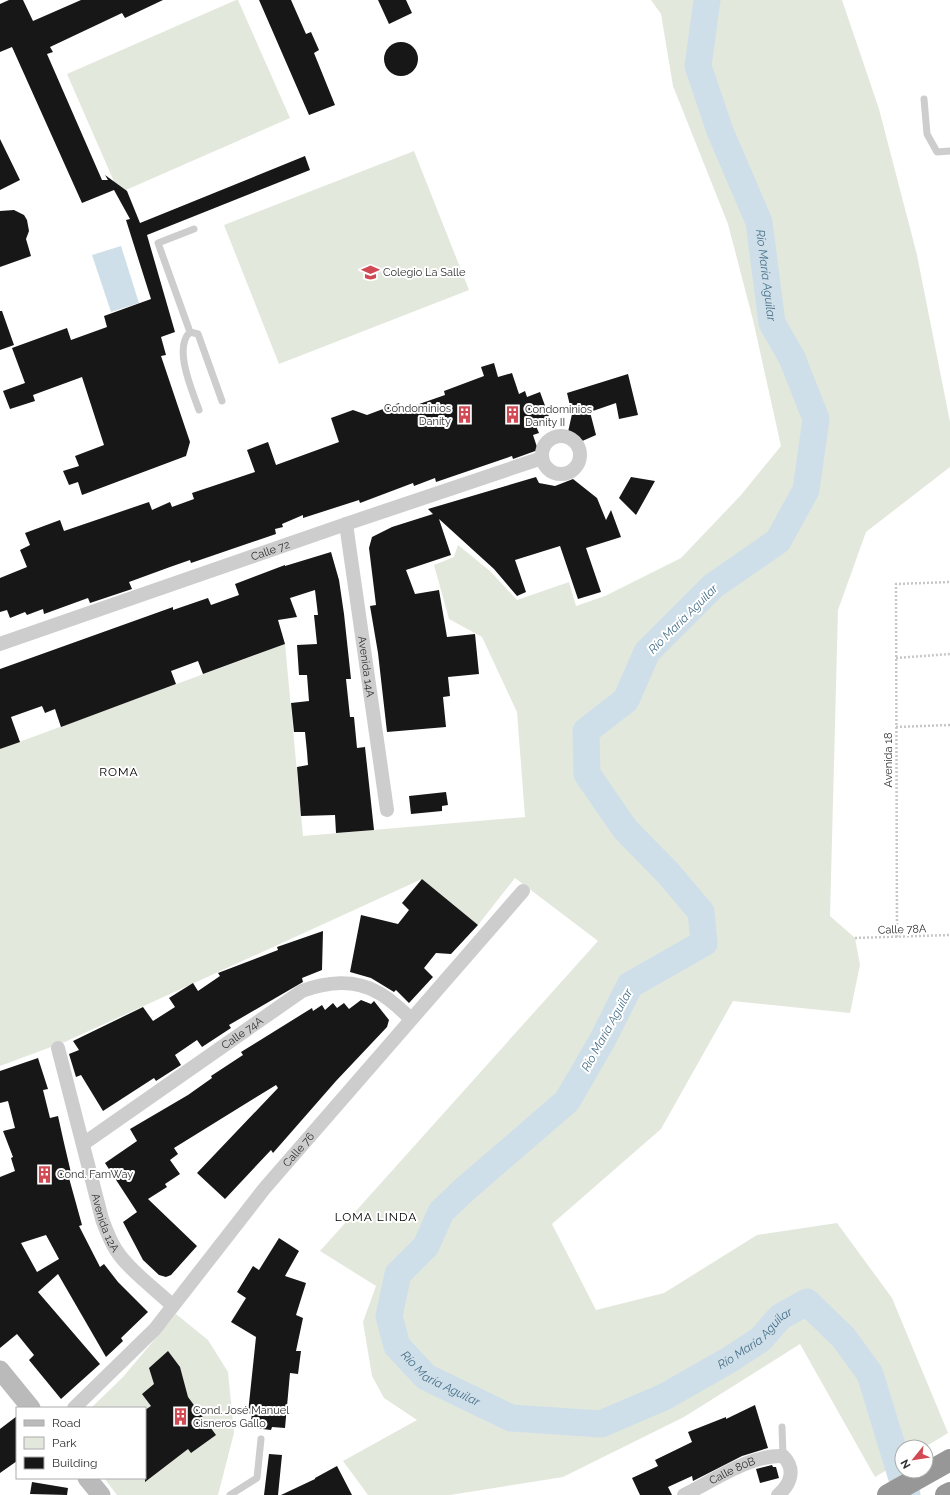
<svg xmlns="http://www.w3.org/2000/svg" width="950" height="1495" font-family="Raleway,sans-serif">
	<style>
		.green { fill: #e3e8dd }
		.water { fill: #cfdfe9 }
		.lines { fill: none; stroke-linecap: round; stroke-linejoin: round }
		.river { stroke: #cfdfe9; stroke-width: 27 }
		.building { fill: #171717; fill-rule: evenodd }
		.path { stroke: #c7c7c7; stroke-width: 2.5; stroke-dasharray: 2 2; stroke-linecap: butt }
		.lane { stroke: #cdcdcd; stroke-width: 7 }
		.street { stroke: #cdcdcd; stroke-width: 14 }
		.secondary { stroke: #bababa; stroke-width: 19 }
		.highway { stroke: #979797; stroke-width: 22 }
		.labels { text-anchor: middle; stroke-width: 4; stroke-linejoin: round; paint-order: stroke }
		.poi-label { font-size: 11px; fill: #303030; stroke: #fff; text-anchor: start }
		.street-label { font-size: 11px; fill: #303030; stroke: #fff }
		.water-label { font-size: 12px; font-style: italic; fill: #477089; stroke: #fff }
		.neighbourhood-label { font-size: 12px; letter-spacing: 1px; fill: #000; stroke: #fff }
	</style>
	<rect width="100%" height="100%" fill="#fff"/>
	<path class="green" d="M236,0h2l52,118 -171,75 -52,-119z
		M651,0h191l37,109 38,146 33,167v45l-84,65 -28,78 -8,306 25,22 5,27 -10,48 -117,-12 -72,128 -109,95 44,86 68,-17 93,-58 80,-12 55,75 56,135 -23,14h-23v14l-27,16 -75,-133 -116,73 -121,60 -113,18h-82l-25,-34 74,-41 -33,-22 -12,-22 -9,-54 13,-36 -56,-35 278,-310 -83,-63 -37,47 -56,-46 -355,162 -67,25v-317l285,-105 18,192 222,-19 -8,-105 -35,-75 -33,-18 -15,-54 20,-8 4,-12 32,26 27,29 52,-18 7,24 29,-10 76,-38 60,-63 40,-49 -28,-126 -25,-96 -55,-138 -12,-72z
		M414,151l55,139 -190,74 -55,-139z
		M176,1314l32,26 20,32 6,61 -16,62h-101l-13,-17h41v-70h-54l32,-31z"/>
	<path class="water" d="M121,246l18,57 -28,9 -19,-57z"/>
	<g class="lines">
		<path class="river" id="s1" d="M707,0l-9,66 22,65 39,91 13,101 20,35 24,61 -10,71 -28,51 -65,45 -66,66 -21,48 -40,31 1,43 38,55 43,44 33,39 3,31 -74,42 -27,54 -36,62 -103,89 -23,22 -15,34 -28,28 -9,42 8,30 29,31 85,41 90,6 63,-27 65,-37 32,-21 19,-22 27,-15 37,36 26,36 37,121"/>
	</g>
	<path class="building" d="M9,0h14l10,21 48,-21h82l-38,18 -3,-5 -72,34 3,5 -6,2 55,126h6l-3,-5 22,16 13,32 165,-67 5,14 -163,65 28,97 -14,5 5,18 -5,1 29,86 -4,14 -104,39 -4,-13 -9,3 -6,-14 16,-5 -4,-10 29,-11 -22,-68 -49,18 2,6 -25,8 -7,-18 22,-8 -13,-35 55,-20 4,12 36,-13 -3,-11 47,-17 -25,-79 4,-1 -16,-29 -32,13 -70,-156 -12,5v-48z
		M259,0h32l15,34 5,-2 8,18 -5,3 21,52 -26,10z
		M378,0h28l6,13 -23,11z
		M384 59a17 17 0 1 1 34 0a17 17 0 1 1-34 0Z
		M0,139l20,41 -20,10z
		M14,210l10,5 3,5 2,11 -3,8 5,17 -31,11v-56z
		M0,311h2l12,34 -14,5z
		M494,363l4,14 14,-4 7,21 6,-3 2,6 13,-5 11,30 -15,4 3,7 -6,2 5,15 -25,9 -1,-3 -76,26 -1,-4 -21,8 -1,-3 -53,20 -1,-3 -56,18v-3l-21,9 1,3 -8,2 1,5 -85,29 -1,-3 -20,7 -41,15 3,7 -42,14 -2,-5 -44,16 -1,-5 -16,6 -2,-3 -15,6 -3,-8 -7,2v-34l27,-11 -7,-17 10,-5 -5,-12 35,-13 4,11 85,-29 3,8 18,-8 2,5 22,-8 -2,-6 63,-21 -8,-22 21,-8 8,23 22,-8 41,-15 -8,-24 22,-8 14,5 32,-12 3,7 43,-15 -1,-4 40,-15 -3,-9z
		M628,374l10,41 -19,4 -3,-16 -26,9 6,23 -16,7 -12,-10 4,-18 -5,-21z
		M536,477l3,6 16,3 18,-7 24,19 9,22 5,-10 10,27 -35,11 15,44 -23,7 -18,-53 -45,14 11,32 -9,4 -23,-27 -55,-50 12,36 -45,15 9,24 24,-4 8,47 28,-3 4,40 -31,3 2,19 -7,1 3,30 -59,5 -9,-79 -8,-47 6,-1 -7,-57 3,-11 20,-10 41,-13 -5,-5z
		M631,477l24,4 -19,34 -17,-17z
		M331,552l8,28 5,34 7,65h-5l4,38h4l3,31 8,-1 9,83 -38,3 -1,-18 -34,1 -4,-49 11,-2 -1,-13 -2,-20h-11l-3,-29 18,-2 -2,-26h-8l-2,-30 20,-1 -3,-29h4l-3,-25 -25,8 7,19 -19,3 7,24 -82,30 -5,-13 -27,10 5,13 -115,43 -6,-18 -10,4 -3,-7 -31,11 9,25 -20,7v-80l173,-62v3l35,-12 3,7 28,-10 -4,-11 50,-19v1z
		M446,792l2,13 -6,1v5l-31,3 -2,-18z
		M422,879l56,46 -27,29 -15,-1 -12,15 9,9 -24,26 -13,-13 -2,2 -23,-14 -21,-6 11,-57 37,9 11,-14 -7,-7z
		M323,931l-1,39 -20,8 1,4 -74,43 2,3 -29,19 -5,-7 -22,15 6,10 -25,16 -2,-3 -51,33 -22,-36 -5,2 -7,-23 10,-4 -6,-9 70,-34 10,14 22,-14 -6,-9 24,-15 5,8 22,-15 -2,-3 60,-23 -1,-3z
		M361,1000l10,4 3,-3 15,19 -2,7 -51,54 -63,72 -2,-3 -46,49 -28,-26 81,-85 -2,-3 -102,63 4,6 -8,6 10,14 -15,10 2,3 -19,12 49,47 -26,29 -5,2 -7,-2 -16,-15 -20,-38 14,-10 -32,-49 32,-22 -7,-12 58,-34 24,-17 -1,-2 32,-21 -2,-3 71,-44 1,3 9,-6 3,5 8,-7 4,5 7,-5 5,6z
		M38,1058l10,31 -5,1 7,28 8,-2 6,27 8,34 -3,1 13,47 -3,1 21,41 4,-3 14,18 30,30 -27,26 2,3 -17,16 -48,-83 -20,18 62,72 -39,35 -32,-39 5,-5 -17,-21 -17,14v-171l15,-6 -4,-13 2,-1 -10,-26 12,-3 -7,-27 -8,2v-32zM46,1235l13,24 -22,13 -16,-29z
		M279,1238l20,13 -14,25 21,7 -10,32 7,3 -7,33h5l-3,23 -8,-1 -5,55 -13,-1 -1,3 -17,-2 1,-2 -5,-1 2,-11 -4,-1 8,-76 -25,-15 15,-24 -9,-6 16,-26 6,4z
		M168,1351l12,16 8,30 28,38 -25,18 -3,-4 -43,33v-72l6,-4 -9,-12 12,-10 -5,-16z
		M755,1405l13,43 -26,8 -49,25 -1,-5 -24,11 4,8h-32l-8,-17 26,-12 -3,-6 37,-18 -4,-10 38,-15v2z
		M17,1416v45l-17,12v-44z
		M269,1454l13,1 -4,40h-14z
		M772,1465l1,2h3l3,11 -19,5 -4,-14z
		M337,1466l15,29h-71l34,-16v-1z
		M32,1482l36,6 -1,7 -37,-1z"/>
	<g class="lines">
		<path class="path" d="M896,658l54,-4
			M896,727l54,-2
			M897,937l-1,-353 54,-2
			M855,938l95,-3"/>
		<path class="lane" d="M924,99l3,35 10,18 13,-1
			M190,332l-32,-89 36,-14
			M199,410c-7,-20 -26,-62 -9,-78l8,2 24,67
			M782,1427l1,29
			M230,1495l27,-17 4,-39"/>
		<g class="street">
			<circle cx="561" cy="455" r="19"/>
			<path id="s2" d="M346,524l41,286"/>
			<path id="s3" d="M0,644l346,-120 196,-66"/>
			<path id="s4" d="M58,1048l44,171c4,11 8,22 14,31 13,20 39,39 56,55"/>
			<path id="s5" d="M83,1144l219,-153c24,-9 52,-12 75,1 13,6 24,18 34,27"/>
			<path id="s6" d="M74,1408l81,-79 109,-140 259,-298"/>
			<path id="s7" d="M684,1495c29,-14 67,-41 99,-39 13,13 8,28 -5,39"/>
		</g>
		<path class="secondary" d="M0,1370l31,38
			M87,1478l14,17"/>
		<path class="highway" d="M888,1495l62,-35
			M946,1495l4,-2"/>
	</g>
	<defs>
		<symbol id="school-bare" viewBox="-9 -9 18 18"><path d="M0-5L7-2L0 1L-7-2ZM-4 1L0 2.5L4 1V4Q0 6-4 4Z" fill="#d14953" stroke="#fff" stroke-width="2.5" paint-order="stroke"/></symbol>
		<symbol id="building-bare" viewBox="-9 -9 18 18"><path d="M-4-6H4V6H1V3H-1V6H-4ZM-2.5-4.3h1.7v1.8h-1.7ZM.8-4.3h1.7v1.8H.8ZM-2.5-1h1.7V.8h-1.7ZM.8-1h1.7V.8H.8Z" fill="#d14953" stroke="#fff" stroke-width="2.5" paint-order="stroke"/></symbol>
	</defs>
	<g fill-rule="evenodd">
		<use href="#school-bare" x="358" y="260" width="25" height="25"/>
		<use href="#building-bare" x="452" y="402" width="25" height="25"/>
		<use href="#building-bare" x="500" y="402" width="25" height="25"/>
		<use href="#building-bare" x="32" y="1162" width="25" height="25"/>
		<use href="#building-bare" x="168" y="1404" width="25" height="25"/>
	</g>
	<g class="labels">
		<g class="poi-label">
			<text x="383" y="276">Colegio La Salle</text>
			<text x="451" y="412" text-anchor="end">Condominios<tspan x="451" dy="13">Danity</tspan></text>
			<text x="525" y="413">Condominios<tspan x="525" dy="13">Danity II</tspan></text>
			<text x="57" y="1178">Cond. FamWay</text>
			<text x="193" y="1414">Cond. José Manuel<tspan x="193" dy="13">Cisneros Gallo</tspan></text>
		</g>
		<g class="street-label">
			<text dy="4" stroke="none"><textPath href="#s3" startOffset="286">Calle 72</textPath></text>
			<text dy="4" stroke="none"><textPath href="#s2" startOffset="144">Avenida 14A</textPath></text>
			<text transform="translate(888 760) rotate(-90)" y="4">Avenida 18</text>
			<text transform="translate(902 929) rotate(-2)" y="4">Calle 78A</text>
			<text dy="4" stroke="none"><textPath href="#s5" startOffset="194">Calle 74A</textPath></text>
			<text dy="4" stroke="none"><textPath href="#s6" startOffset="343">Calle 76</textPath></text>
			<text dy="4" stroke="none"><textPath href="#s4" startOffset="181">Avenida 12A</textPath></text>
			<text dy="4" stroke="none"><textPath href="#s7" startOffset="54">Calle 80B</textPath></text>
		</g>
		<g class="water-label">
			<text dy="4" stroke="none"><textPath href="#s1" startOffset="288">Río María Aguilar</textPath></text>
			<text transform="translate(683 619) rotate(-45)" y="4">Río María Aguilar</text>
			<text transform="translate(607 1030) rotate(-61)" y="4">Río María Aguilar</text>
			<text dy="4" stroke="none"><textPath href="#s1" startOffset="2041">Río María Aguilar</textPath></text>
			<text dy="4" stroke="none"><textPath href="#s1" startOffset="1692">Río María Aguilar</textPath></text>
		</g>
		<g class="neighbourhood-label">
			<text x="119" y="776">ROMA</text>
			<text x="376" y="1221">LOMA LINDA</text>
		</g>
	</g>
	<rect x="16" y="1407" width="130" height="72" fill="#ffffff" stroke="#acacac"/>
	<rect x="24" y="1420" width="20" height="6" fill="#bababa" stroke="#acacac"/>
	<text x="52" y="1427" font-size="12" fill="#303030">Road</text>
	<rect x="24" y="1437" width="20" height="12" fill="#e3e8dd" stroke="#acacac"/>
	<text x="52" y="1447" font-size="12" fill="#303030">Park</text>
	<rect x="24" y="1457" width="20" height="12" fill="#171717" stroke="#acacac"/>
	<text x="52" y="1467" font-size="12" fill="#303030">Building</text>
	<g transform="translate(914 1459) rotate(240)"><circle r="19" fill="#ffffff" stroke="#acacac"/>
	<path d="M0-3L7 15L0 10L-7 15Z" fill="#d14953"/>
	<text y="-6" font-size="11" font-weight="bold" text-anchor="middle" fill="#303030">N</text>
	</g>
</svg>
